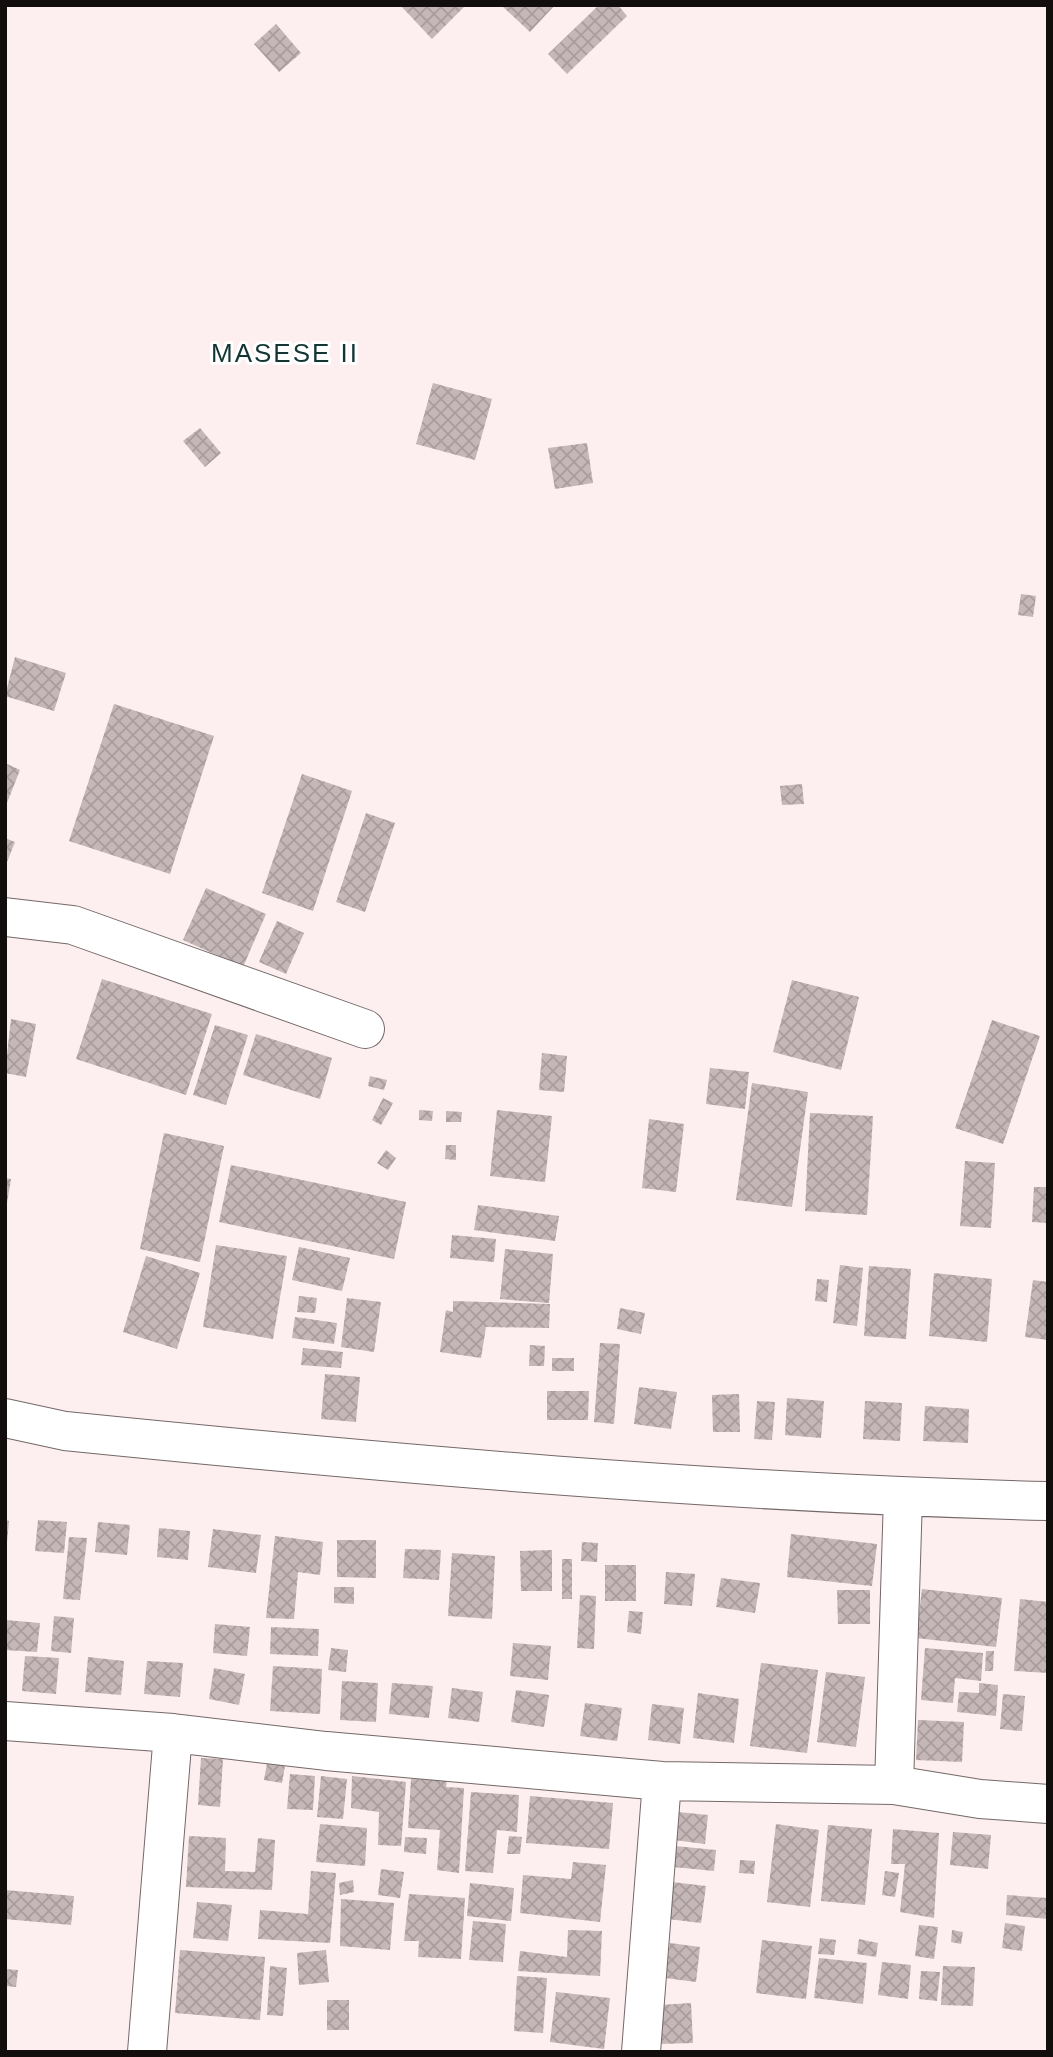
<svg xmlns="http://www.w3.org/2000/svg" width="1053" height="2057" font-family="Helvetica,sans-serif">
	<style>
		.building { fill: url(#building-cross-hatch) }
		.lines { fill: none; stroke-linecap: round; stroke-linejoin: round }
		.minor-casing { stroke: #746868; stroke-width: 40 }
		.minor { stroke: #fff; stroke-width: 38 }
		.labels { text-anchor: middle; stroke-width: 6; stroke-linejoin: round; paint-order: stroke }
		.quarter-label { font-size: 26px; letter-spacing: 2px; fill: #133635; stroke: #fff }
	</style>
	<defs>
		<pattern id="building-cross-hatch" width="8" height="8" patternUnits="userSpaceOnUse" patternTransform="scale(1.75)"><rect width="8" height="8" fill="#c5b7b8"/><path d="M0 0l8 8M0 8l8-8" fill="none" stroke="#a89c9d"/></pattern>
	</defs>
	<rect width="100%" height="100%" fill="#fdeeef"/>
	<path class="building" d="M400,5h66l-34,34z
		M501,5h54l-25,27z
		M599,5h19l9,11 -60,58 -19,-20z
		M276,24l25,29 -22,19 -25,-28z
		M433,383l59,16 -17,61 -59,-16z
		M200,428l21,25 -16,14 -22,-26z
		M587,443l6,40 -38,6 -7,-41z
		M1021,594l15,2 -3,21 -15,-2z
		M15,657l51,16 -12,38 -49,-15z
		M114,704l100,32 -44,138 -101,-33z
		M5,763l15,7 -15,38z
		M302,774l50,17 -39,120 -51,-18z
		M802,784l2,20 -22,1 -2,-19z
		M366,813l29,10 -30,89 -29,-10z
		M5,838l10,4 -10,25z
		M206,888l60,26 -23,53 -60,-27z
		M277,921l27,12 -18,41 -27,-12z
		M102,979l110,35 -26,81 -110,-36z
		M792,980l67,17 -18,73 -68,-18z
		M11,1019l25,5 -10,53 -21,-4z
		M992,1020l48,16 -37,108 -48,-16z
		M215,1025l33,10 -22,70 -33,-10z
		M256,1034l76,24 -12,41 -77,-24z
		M542,1053l25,3 -3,36 -25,-2z
		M710,1068l39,4 -4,37 -39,-5z
		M370,1076l17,4 -3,10 -16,-4z
		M752,1083l56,9 -16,115 -56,-7z
		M383,1098l10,5 -12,22 -9,-5z
		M419,1110l14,1 -1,10 -13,-1z
		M497,1110l55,6 -7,66 -55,-6z
		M446,1111l16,1 -1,10h-15z
		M810,1113l63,3 -6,99 -62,-4z
		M649,1119l35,5 -8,68 -34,-4z
		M164,1133l60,13 -24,116 -60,-13z
		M446,1145h10v15l-11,-1z
		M386,1150l10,8 -8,12 -11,-7z
		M965,1161l30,2 -4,65 -31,-2z
		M231,1165l175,37 -12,57 -175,-37z
		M5,1178l6,1 -4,24h-2z
		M1034,1187h14v36l-16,-1z
		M478,1205l81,11 -4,25 -81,-11z
		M452,1235l44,4 -2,23 -44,-4z
		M216,1245l71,11 -14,83 -70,-12z
		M299,1247l51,11 -8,33 -50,-11z
		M505,1249l48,5 -4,49 -49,-4z
		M146,1256l54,17 -23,76 -54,-17z
		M840,1265l23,3 -6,58 -24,-3z
		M869,1266l42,3 -5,70 -42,-3z
		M934,1273l58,6 -5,63 -58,-6z
		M817,1279l12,1 -2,22 -12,-1z
		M1033,1280l15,2v58l-23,-3z
		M299,1296l18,2 -2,15 -18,-1z
		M347,1298l34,4 -7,50 -33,-5z
		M453,1301l97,3 -1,24 -63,-1 -5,31 -41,-6 6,-42 7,2z
		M620,1308l25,5 -4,21 -24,-5z
		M295,1317l42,6 -3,21 -42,-6z
		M600,1343l20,1 -6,80 -20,-2z
		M530,1345l15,1 -1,20h-15z
		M303,1348l40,4 -2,16 -40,-3z
		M552,1358h22v13h-22z
		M325,1374l35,3 -4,45 -35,-3z
		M639,1387l38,5 -6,37 -37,-5z
		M547,1391h42l-1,29h-41z
		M739,1394l1,38h-27l-1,-37z
		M787,1398l37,3 -3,37 -36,-3z
		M757,1401l18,1 -3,38 -18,-1z
		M865,1401l37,2 -2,38 -37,-2z
		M925,1406l44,3 -1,34 -45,-2z
		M5,1520l4,1 -2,22h-2z
		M38,1520l29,2 -3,31 -29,-2z
		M98,1522l32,3 -3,30 -32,-3z
		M159,1528l31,3 -2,29 -31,-3z
		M213,1529l48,6 -5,38 -48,-6z
		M791,1534l86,10 -5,42 -85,-9z
		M275,1536l48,6 -3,33 -22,-3 -4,47 -28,-1z
		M69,1537l18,1 -7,62 -17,-1z
		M337,1540h39v38l-39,-1z
		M582,1542l16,1 -1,19 -16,-1z
		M405,1549l36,1 -2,30 -36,-2z
		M552,1550v41h-31l-1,-40z
		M452,1553l43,3 -3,63 -44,-3z
		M562,1559h10v40h-10z
		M605,1565h31v36h-31z
		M666,1572l29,2 -3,32 -28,-2z
		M721,1578l39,5 -5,30 -39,-6z
		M334,1587h20v17l-20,-1z
		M922,1589l80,9 -6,49 -80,-9z
		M837,1590h33v34h-32z
		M580,1595l16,1 -2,53 -17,-1z
		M1020,1599l28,3v71l-34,-2z
		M629,1611l14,1 -2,22 -14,-2z
		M54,1616l20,2 -3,35 -20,-2z
		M5,1620l35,3 -3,29 -32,-2z
		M215,1624l35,3 -3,29 -34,-3z
		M271,1627l48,2 -1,27 -48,-2z
		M513,1643l38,3 -3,34 -38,-4z
		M331,1648l17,2 -2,22 -18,-2z
		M925,1648l58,5 -2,28 -26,-3 -2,25 -32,-3z
		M986,1651h8l-1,20h-8z
		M25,1656l34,2 -3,36 -34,-3z
		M88,1657l36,4 -3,34 -36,-3z
		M147,1661l36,2 -3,34 -36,-3z
		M761,1663l57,7 -11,83 -57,-7z
		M273,1666l49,3 -2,45 -50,-3z
		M214,1668l31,6 -6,31 -30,-6z
		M826,1672l39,5 -9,70 -39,-5z
		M342,1681l36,2 -2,39 -36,-2z
		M392,1683l41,3 -4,32 -40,-4z
		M979,1683l19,2 -2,31 -39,-4 2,-20 20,1z
		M452,1688l31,4 -4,30 -31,-4z
		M516,1690l33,5 -5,32 -33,-5z
		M698,1693l41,6 -5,44 -41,-5z
		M1003,1694l22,2 -3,35 -22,-2z
		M585,1703l37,5 -5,33 -37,-5z
		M652,1704l32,4 -4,36 -32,-4z
		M918,1720l46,2 -2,40 -46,-2z
		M201,1758l22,1 -3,48 -22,-2z
		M267,1763l18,3 -3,17 -18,-3z
		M290,1774l25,2 -2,34 -26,-1z
		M321,1776l26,3 -4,40 -26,-2z
		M352,1776l54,6 -5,64 -23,-1 1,-33 -28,-4z
		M411,1779l36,1 -1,7 18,1 -5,85 -22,-3 3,-40 -32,-2z
		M471,1792l48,3 -2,37 -20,-2 -4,43 -28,-2z
		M530,1796l83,7 -4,46 -83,-6z
		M678,1812l30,3 -3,29 -31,-4z
		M320,1824l47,4 -2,38 -49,-4z
		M776,1824l43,6 -9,77 -43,-5z
		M828,1825l44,4 -7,76 -44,-4z
		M893,1829l46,4 -5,85 -34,-6 5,-48h-14z
		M953,1832l38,3 -3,34 -38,-4z
		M189,1836l37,2 -1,33 30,1 3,-34 17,2 -3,50 -86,-3z
		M509,1836l13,1 -2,17h-13z
		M405,1837l22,1 -1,16 -22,-2z
		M675,1846l41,4 -2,21 -41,-4z
		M740,1860l15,1 -1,13 -15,-1z
		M573,1862l33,3 -6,57 -80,-9 3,-38 48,4z
		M381,1869l23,3 -4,26 -22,-3z
		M311,1871l25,2 -6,70 -72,-4 2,-29 48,4z
		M885,1871l14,2 -4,24 -13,-2z
		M353,1880l1,12 -14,3 -1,-12z
		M672,1882l34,4 -5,37 -33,-4z
		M470,1883l44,5 -3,33 -44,-5z
		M5,1890l69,6 -3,29 -66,-6z
		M409,1894l56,4 -4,61 -43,-2 1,-16h-15z
		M1007,1895l41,3v21l-42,-4z
		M341,1899l53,4 -4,47 -50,-4z
		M197,1902l35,3 -4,36 -35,-3z
		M473,1921l33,3 -3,38 -34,-2z
		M1005,1923l20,3 -3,25 -20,-3z
		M919,1925l19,2 -4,32 -19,-3z
		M568,1930l34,1 -2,45 -82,-5 2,-20 47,6z
		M952,1930l11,2 -2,12 -10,-2z
		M820,1938l16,2 -2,15 -16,-1z
		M859,1939l19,4 -2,14 -19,-3z
		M762,1940l50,6 -6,53 -50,-6z
		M670,1943l30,4 -4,35 -31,-4z
		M180,1950l85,7 -5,63 -85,-7z
		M326,1950l3,32 -30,3 -2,-32z
		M819,1958l48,5 -4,41 -49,-6z
		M882,1962l29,3 -3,34 -30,-4z
		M270,1966l17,2 -4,48 -16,-1z
		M943,1966l32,1 -2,39 -32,-1z
		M5,1969l13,1 -2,17 -11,-1z
		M921,1971l19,1 -3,29 -18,-2z
		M517,1976l30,2 -4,55 -29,-2z
		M556,1992l54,6 -6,51 -54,-7z
		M327,2000h22v30h-22z
		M691,2003l2,40 -32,1 -2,-39z"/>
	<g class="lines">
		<defs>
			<path id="minor" d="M5,917l68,8 292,104
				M5,1418l60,13c327,33 655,62 983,70
				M5,1721l168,12 153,18 336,30 232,4 86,14 68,5
				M894,1785l9,-288
				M147,2052l26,-319
				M641,2052l21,-271"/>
		</defs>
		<use href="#minor" class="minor-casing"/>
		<use href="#minor" class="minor"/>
	</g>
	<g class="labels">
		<g class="quarter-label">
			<text x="285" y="362">MASESE II</text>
		</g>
	</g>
	<rect width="1053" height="2057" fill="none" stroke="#120e0e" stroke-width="14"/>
</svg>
